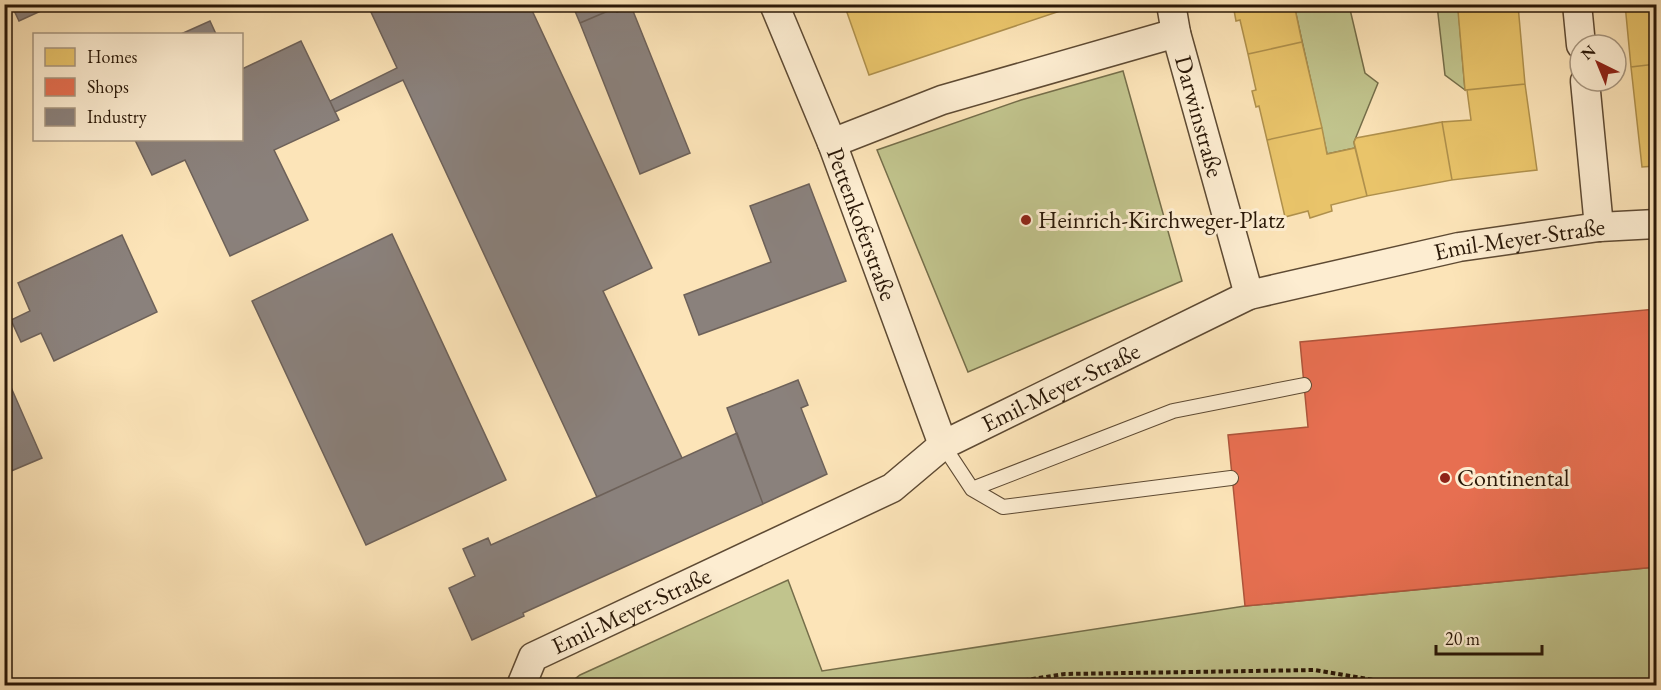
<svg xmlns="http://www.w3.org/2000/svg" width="1661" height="690" font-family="'EB Garamond',serif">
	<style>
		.green { fill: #c1c48d; stroke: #756e4a; stroke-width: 1.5 }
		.homes { fill: #e9c46a; stroke: #af904c; stroke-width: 1.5 }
		.shops { fill: #e76f51; stroke: #ae553b; stroke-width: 1.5 }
		.industry { fill: #8a817c; stroke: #6d6159; stroke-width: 1.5 }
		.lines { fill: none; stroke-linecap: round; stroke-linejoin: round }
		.lane-casing { stroke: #5e4a33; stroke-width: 16 }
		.street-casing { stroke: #5e4a33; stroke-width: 31 }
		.path { stroke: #291707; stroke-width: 4; stroke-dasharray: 4.5 3; stroke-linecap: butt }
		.lane { stroke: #fdedd1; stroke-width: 14 }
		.street { stroke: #fdedd1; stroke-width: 28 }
		.poi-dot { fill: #8f2418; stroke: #fdedd1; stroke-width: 2 }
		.labels { text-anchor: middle; stroke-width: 6; stroke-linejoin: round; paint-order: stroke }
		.street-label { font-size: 24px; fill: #291707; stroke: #fdedd1 }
		.poi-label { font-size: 24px; fill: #291707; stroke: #fdedd1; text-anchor: start }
	</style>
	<rect width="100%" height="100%" fill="#fce4b8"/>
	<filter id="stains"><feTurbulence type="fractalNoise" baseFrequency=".00333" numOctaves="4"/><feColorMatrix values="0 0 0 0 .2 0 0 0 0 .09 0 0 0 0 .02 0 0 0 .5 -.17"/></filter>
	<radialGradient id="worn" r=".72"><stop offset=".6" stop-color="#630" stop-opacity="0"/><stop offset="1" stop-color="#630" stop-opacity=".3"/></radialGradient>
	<path class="green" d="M1294,5h55l16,68 13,10 -24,59 1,6 -28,6z
		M1437,5h21l7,85 -20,-15z
		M1123,71l59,210 -214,91 -91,-222 144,-50z
		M1656,567v118l-1090,1 14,-11 208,-95 34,91 423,-65z"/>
	<path class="homes" d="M844,4h237l-212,71z
		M1294,4l8,38 -54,12 -8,-34 -4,1 -3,-16z
		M1458,4h60v1l-59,6z
		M1625,4h31v60l-25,3z
		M1518,5l7,79 -60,6 -7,-79z
		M1302,42l20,86 -55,12 -8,-34 -3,1 -4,-16 4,-1 -8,-36z
		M1656,64v102l-14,1 -11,-100z
		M1525,84l12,86 -85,10 -10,-58 29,-2 -4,-30z
		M1442,122l10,58 -85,16 -13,-54 2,-4z
		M1322,128l5,26 28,-6 12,48 -36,9 1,6 -22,7 -2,-7 -23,6 -18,-77z"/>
	<path class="shops" d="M1656,309v258l-411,39 -17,-171 80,-8 -8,-85z"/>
	<path class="industry" d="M11,4h45l-37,17z
		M381,4h148l123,264 -49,23 79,167 -85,39 -194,-417 -68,32 -5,-11 67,-33 -27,-58z
		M572,4h41l2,4 -35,15z
		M631,6l59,147 -50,21 -60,-151 35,-15 2,4z
		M210,21l6,13h-35z
		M301,41l38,79 -65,30 34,70 -78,36 -45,-96 -33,15 -17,-35h107v-71z
		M809,184l37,97 -147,54 -15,-40 87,-33 -21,-56z
		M392,234l114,246 -140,65 -114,-244z
		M122,235l35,77 -103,49 -13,-28 -20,9 -10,-22 19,-9 -12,-28z
		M798,380l10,25 -7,3 26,66 -64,30 -36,-96z
		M10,385l32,73 -38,16v-87z
		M737,433l26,71 -240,109 1,3 -52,24 -23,-52 26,-12 -12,-27 25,-11 3,7z"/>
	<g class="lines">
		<defs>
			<path id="lane" d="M943,445l29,44 31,18 228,-29
				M972,489l201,-78 131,-26"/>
			<g id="street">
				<path id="s1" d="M774,4l58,139 111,302"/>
				<path id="s2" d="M1171,4l5,29 73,262"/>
				<path d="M1577,4l4,41"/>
				<path d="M1585,81l14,146"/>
				<path d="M832,143l110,-43 234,-67"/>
				<path id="s3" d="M521,686l12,-29 359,-169 51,-43 306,-150 210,-48 140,-20 57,-3"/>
			</g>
		</defs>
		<use href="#lane" class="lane-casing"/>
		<use href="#street" class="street-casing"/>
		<path class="path" d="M987,686l78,-12 249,-4 96,16"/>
		<use href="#lane" class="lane"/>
		<use href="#street" class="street"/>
	</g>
	<g class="poi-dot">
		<circle cx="1026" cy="220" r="6"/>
		<circle cx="1445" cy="478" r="6"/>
	</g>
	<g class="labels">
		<g class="street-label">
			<text dy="8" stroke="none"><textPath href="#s2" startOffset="116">Darwinstraße</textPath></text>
			<text dy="8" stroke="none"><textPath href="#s1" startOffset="237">Pettenkoferstraße</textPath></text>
			<text dy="8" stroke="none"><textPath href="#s3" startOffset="1112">Emil-Meyer-Straße</textPath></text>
			<text dy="8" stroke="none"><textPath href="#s3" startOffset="626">Emil-Meyer-Straße</textPath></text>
			<text dy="8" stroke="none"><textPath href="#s3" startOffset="140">Emil-Meyer-Straße</textPath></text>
		</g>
		<g class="poi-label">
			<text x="1038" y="228">Heinrich-Kirchweger-Platz</text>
			<text x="1457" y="486">Continental</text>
		</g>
	</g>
	<rect width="1661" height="690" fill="none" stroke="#fce4b8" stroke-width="24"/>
	<rect x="6" y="6" width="1649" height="678" fill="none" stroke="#291707" stroke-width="3"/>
	<rect x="12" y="12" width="1637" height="666" fill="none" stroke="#291707" stroke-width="1.5"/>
	<rect x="33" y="33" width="210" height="108" fill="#fdedd1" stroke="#a89780" stroke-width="1.5"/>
	<rect x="45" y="48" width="30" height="18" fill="#e9c46a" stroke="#a89780" stroke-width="1.5"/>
	<text x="87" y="63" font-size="18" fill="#291707">Homes</text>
	<rect x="45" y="78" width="30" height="18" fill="#e76f51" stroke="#a89780" stroke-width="1.5"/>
	<text x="87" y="93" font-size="18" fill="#291707">Shops</text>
	<rect x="45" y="108" width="30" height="18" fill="#8a817c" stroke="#a89780" stroke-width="1.5"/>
	<text x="87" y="123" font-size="18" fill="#291707">Industry</text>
	<g transform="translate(1598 63) rotate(317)"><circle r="28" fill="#fdedd1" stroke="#a89780" stroke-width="1.5"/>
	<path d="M0-4.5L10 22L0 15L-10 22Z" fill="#8f2418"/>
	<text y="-9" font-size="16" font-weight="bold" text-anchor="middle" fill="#291707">N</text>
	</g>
	<path d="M1436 645v9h106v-9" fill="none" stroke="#291707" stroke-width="3"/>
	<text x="1445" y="645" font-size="18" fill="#291707" stroke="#fdedd1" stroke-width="4.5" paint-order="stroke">20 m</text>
	<rect width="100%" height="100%" filter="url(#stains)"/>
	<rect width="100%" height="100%" fill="url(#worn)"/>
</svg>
